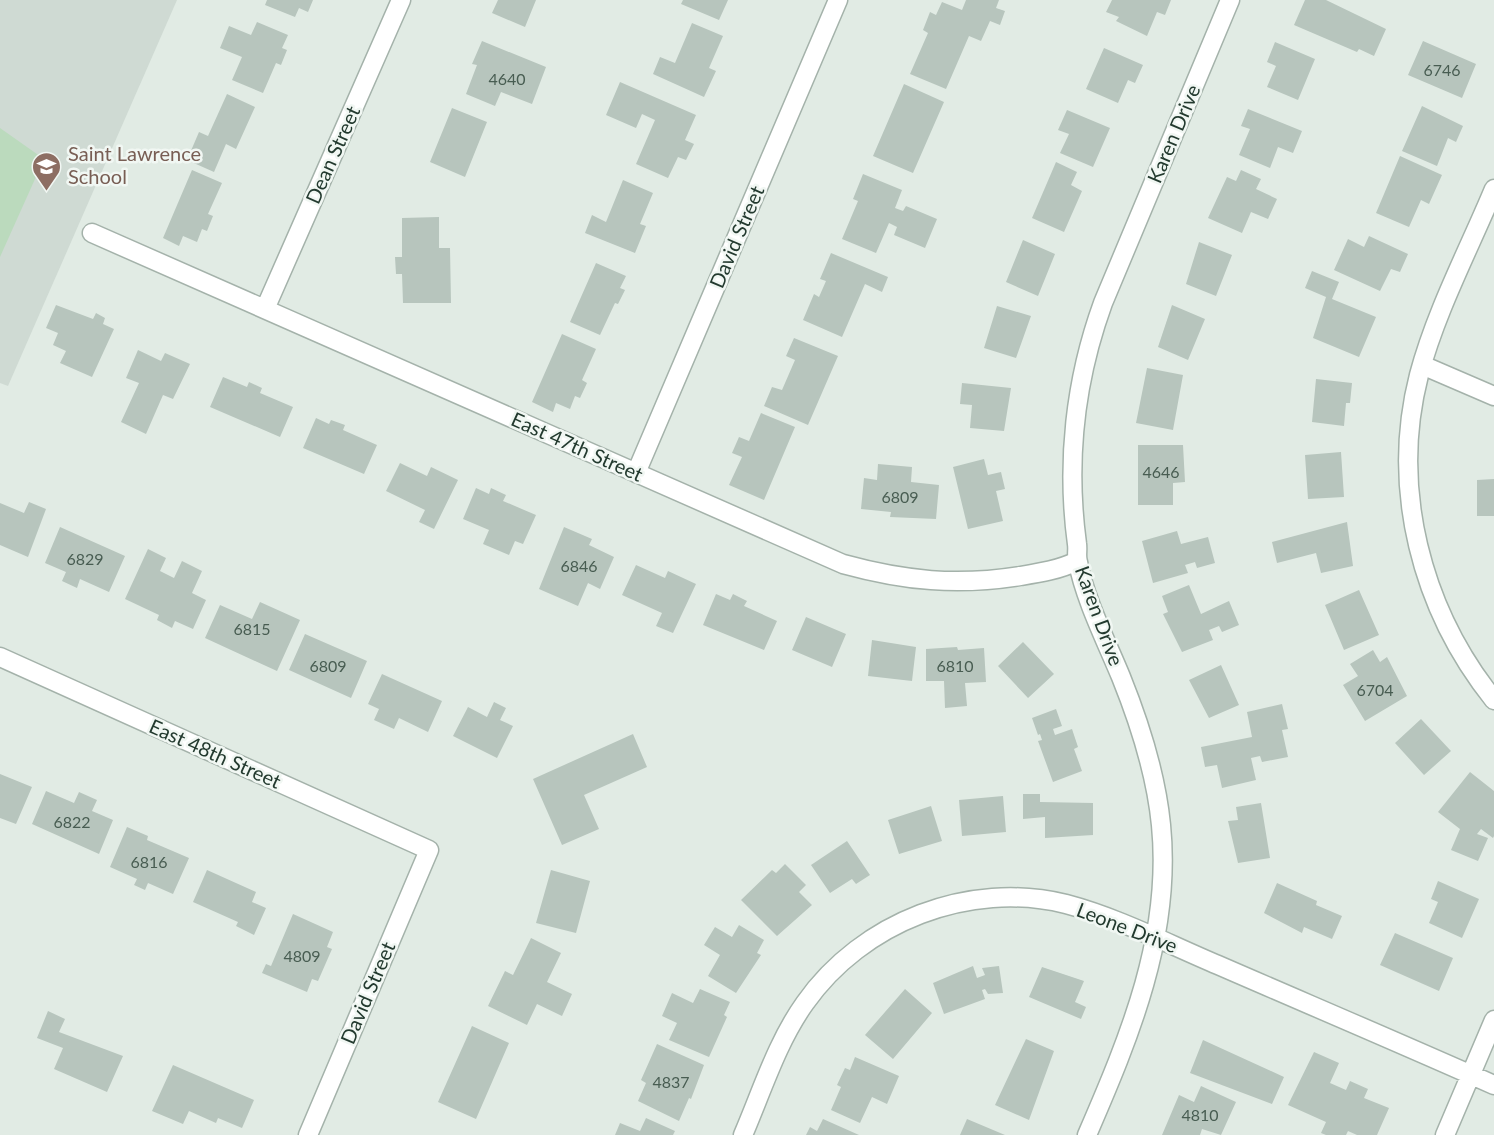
<svg xmlns="http://www.w3.org/2000/svg" width="1494" height="1135" font-family="Lato,sans-serif">
	<style>
		.built { fill: #cfdad3 }
		.green { fill: #bbdabd }
		.building { fill: #b7c5bd }
		.lines { fill: none; stroke-linecap: round; stroke-linejoin: round }
		.minor-casing { stroke: #a4b2aa; stroke-width: 21 }
		.minor { stroke: #fff; stroke-width: 18 }
		.labels { text-anchor: middle; stroke-width: 5; stroke-linejoin: round; paint-order: stroke }
		.number-label { font-size: 16px; fill: #485d52 }
		.street-label { font-size: 20px; fill: #233a2f; stroke: #f1f7f3 }
		.education-label { font-size: 20px; fill: #785e54; stroke: #f1f7f3; text-anchor: start }
	</style>
	<rect width="100%" height="100%" fill="#e1ebe4"/>
	<path class="built" d="M0,0h177l-169,386 -8,-3z"/>
	<path class="green" d="M0,128l44,31 -44,98z"/>
	<path class="building" d="M267,0h46l-5,12 -9,-4 -4,9 -30,-12z
		M498,0h38l-11,27 -33,-14z
		M683,0h45l-9,20 -38,-16z
		M966,0h33l-3,8 9,3 -5,14 -10,-4 -9,20 -12,-5 -23,53 -36,-15 18,-41 -5,-3 7,-18 6,3 6,-13 20,8z
		M1112,0h59l-6,15 -8,-3 -10,24 -31,-15 3,-4 -13,-5z
		M1305,0h21l60,29 -12,27 -15,-7 -2,3 -63,-27z
		M257,22l31,13 -6,13 5,2 -6,15 -5,-2 -13,30 -31,-13 10,-23 -22,-9 9,-22 22,9z
		M692,23l31,13 -14,32 7,3 -12,26 -51,-23 7,-17 15,6z
		M482,41l64,26 -14,37 -31,-12 -6,14 -29,-12 11,-29 -5,-1z
		M1423,41l53,23 -14,34 -54,-23z
		M1275,42l40,17 -17,41 -31,-13 9,-21 -9,-4z
		M1104,48l39,17 -8,18 -7,-3 -10,23 -32,-14z
		M620,82l76,33 -11,25 9,4 -8,16 -8,-3 -10,21 -32,-14 19,-44 -13,-6 -6,14 -30,-13z
		M904,84l40,18 -31,71 -40,-17z
		M227,94l28,13 -19,42 -10,-5 -12,28 -27,-12 12,-28 9,4z
		M1422,106l41,20 -7,16 -8,-4 -11,28 -35,-15z
		M452,108l35,14 -22,55 -35,-15z
		M1248,109l54,22 -9,22 -15,-6 -8,21 -31,-13 11,-26 -9,-3z
		M1067,110l43,18 -17,39 -33,-14 9,-19 -11,-4z
		M1400,156l42,19 -13,29 -8,-4 -12,27 -33,-14z
		M1056,162l21,10 -6,13 11,6 -18,41 -32,-14z
		M192,170l30,13 -14,31 5,2 -6,15 -5,-2 -5,13 -14,-6 -4,10 -16,-8z
		M1241,170l20,9 -5,10 21,10 -9,20 -17,-7 -9,21 -34,-15 19,-41 9,4z
		M863,174l39,16 -7,18 8,3 3,-5 31,13 -12,29 -31,-13 3,-8 -8,-4 -13,30 -34,-14 16,-38 -5,-2z
		M623,180l30,13 -13,31 6,2 -11,27 -50,-20 7,-18 14,7z
		M439,217v31h11l1,55h-48l-1,-29h-6l-1,-17h7v-39z
		M1369,236l39,18 -8,18 -9,-3 -11,22 -46,-21 14,-31 16,8z
		M1023,240l32,14 -17,42 -32,-14z
		M1199,242l33,13 -16,41 -30,-12z
		M831,253l57,24 -6,15 -17,-8 -23,53 -39,-17 11,-26 5,3 7,-16 -6,-2z
		M596,263l30,13 -6,12 5,2 -7,14 -3,-1 -15,32 -30,-13z
		M1312,271l27,11 -7,17 44,18 -17,40 -46,-19 13,-41 -21,-9z
		M56,305l37,14 3,-6 9,5 -2,6 11,5 -22,48 -32,-14 6,-12 -13,-6 5,-12 -12,-5z
		M1172,305l33,14 -17,41 -30,-13z
		M997,306l34,10 -15,42 -32,-10z
		M562,334l34,15 -14,31 5,3 -7,15 -5,-2 -5,13 -14,-6 -3,9 -21,-10z
		M794,338l44,18 -30,69 -44,-19 8,-19 10,3 13,-30 -9,-4z
		M138,350l23,11 4,-8 25,11 -17,35 -10,-4 -17,39 -25,-12 18,-39 -13,-5z
		M1147,368l36,7 -10,55 -37,-7z
		M223,377l24,10 2,-5 13,6 -2,5 33,14 -13,30 -70,-30z
		M1316,379l36,4 -2,20h-4l-2,23 -32,-4z
		M962,383l49,5 -7,43 -34,-3 2,-23 -12,-1z
		M761,413l34,14 -31,73 -35,-15 13,-28 -10,-4 7,-16 10,4z
		M316,418l13,6 2,-4 14,5 -2,5 34,15 -13,29 -61,-26z
		M1138,445h45l2,37 -12,1v22h-35z
		M1341,452l3,45 -36,2 -3,-44z
		M984,459l4,16 13,-3 4,17 -9,2 7,30 -35,8 -15,-62z
		M400,463l27,13 4,-9 27,13 -24,49 -15,-7 6,-12 -39,-19z
		M878,464l34,3 -1,15 28,3 -3,34 -46,-2 1,-5 -30,-3 3,-31 13,2z
		M1494,479v37h-17v-36z
		M476,488l13,6 2,-6 15,7 -3,6 33,14 -13,29 -8,-3 -6,14 -26,-11 6,-14 -26,-11z
		M29,502l17,7 -18,48 -28,-12v-42l24,10z
		M1347,522l6,44 -32,7 -5,-20 -39,10 -5,-21z
		M60,527l65,29 -16,36 -29,-13 -3,9 -15,-7 4,-9 -21,-9z
		M564,527l28,12 -3,6 25,12 -14,32 -12,-6 -10,23 -39,-17z
		M1177,531l4,13 27,-7 7,26 -18,5 -2,-6 -10,3 3,8 -35,10 -11,-42z
		M148,549l18,9 -6,13 14,7 8,-17 20,10 -10,22 14,7 -13,29 -18,-8 -3,7 -15,-8 2,-5 -34,-16z
		M636,565l29,13 3,-7 28,13 -23,49 -17,-7 6,-13 -40,-18z
		M1189,585l12,29 28,-13 10,24 -17,7 -3,-6 -10,4 4,10 -31,12 -19,-38 5,-2 -6,-16z
		M1359,590l20,45 -35,15 -19,-45z
		M716,594l14,6 3,-6 14,7 -3,5 33,15 -13,29 -61,-25z
		M260,602l40,18 -23,51 -72,-33 15,-33 32,14z
		M806,617l40,17 -14,33 -40,-17z
		M305,634l62,27 -16,37 -62,-28z
		M872,640l44,7 -4,34 -44,-5z
		M1023,642l31,32 -26,24 -30,-32z
		M957,647l1,3 26,-2 2,34 -21,1 2,23 -22,2 -1,-27h-18v-32z
		M1373,650l7,12 7,-5 20,39 -42,25 -22,-36 15,-9 -8,-12z
		M1221,665l18,40 -30,13 -20,-38z
		M382,674l60,27 -14,31 -29,-14 -5,11 -20,-9 5,-11 -11,-5z
		M494,702l12,6 -6,12 13,6 -16,32 -44,-22 15,-29 19,10z
		M1282,704l6,25 -6,1 6,27 -26,5 -2,-6 -9,2 5,22 -34,8 -5,-23 -12,2 -4,-20 51,-10 -5,-25z
		M1056,709l6,17 -9,3 2,6 17,-6 6,18 -4,2 8,22 -29,11 -15,-41 4,-1 -2,-6 -2,1 -6,-17z
		M1421,719l30,32 -27,24 -29,-32z
		M633,734l14,33 -63,28 15,34 -37,16 -29,-66z
		M1470,772l24,19v45l-1,2 -12,-9 -4,5 11,4 -10,23 -27,-11 9,-21 -22,-17z
		M0,774l32,13 -16,37 -16,-6z
		M46,791l28,12 5,-11 18,8 -5,11 21,9 -14,34 -67,-30z
		M1023,794h17v8l53,1v32l-48,3v-21l-22,2z
		M1003,796l3,36 -44,4 -3,-36z
		M1261,803l9,55 -32,5 -10,-42 10,-1 -2,-13z
		M931,806l11,35 -43,13 -11,-34z
		M127,827l21,9 -1,4 42,18 -16,36 -25,-11 -3,7 -11,-5 3,-6 -27,-12z
		M847,841l23,34 -14,9 -4,-5 -22,14 -19,-28z
		M785,864l21,21 -7,7 13,13 -35,31 -36,-36 31,-30 4,3z
		M207,870l49,22 -4,10 14,6 -12,27 -18,-9 2,-4 -45,-20z
		M551,870l39,11 -14,52 -40,-10z
		M1438,881l41,18 -17,39 -33,-15 9,-21 -7,-3z
		M1277,883l40,18 -1,4 26,11 -10,23 -28,-12 -2,6 -38,-20z
		M293,914l40,18 -6,15 5,2 -14,32 -6,-2 -5,13 -45,-19 4,-9 5,2z
		M739,925l25,15 -7,13 4,2 -25,38 -28,-17 12,-21 -16,-10 11,-18 17,10z
		M1395,933l58,25 -14,33 -59,-26z
		M531,938l30,15 -14,29 25,12 -10,22 -25,-12 -10,21 -39,-19 17,-35 8,4z
		M973,966l4,12 8,-3 -3,-7 17,-2 4,27 -15,1 -3,-5 -3,1 3,9 -41,15 -11,-31z
		M1042,967l42,14 -9,21 11,5 -5,12 -52,-22z
		M700,989l30,13 -6,13 3,2 -18,40 -40,-17 8,-17 -15,-7 10,-23 21,10z
		M905,989l27,24 -39,46 -28,-24z
		M48,1011l17,8 -6,13 64,24 -16,36 -53,-23 9,-21 -26,-10z
		M472,1026l37,17 -33,76 -38,-17z
		M1026,1039l28,12 -25,69 -34,-15z
		M1203,1040l81,37 -12,27 -82,-31z
		M657,1044l47,21 -13,34 -2,-1 -10,23 -41,-20 8,-18 -5,-3z
		M1314,1052l25,11 -9,20 16,7 4,-9 18,8 -4,9 25,10 -12,27h-20l-9,-4 -2,4h-20l-5,-2 5,-11 -38,-17z
		M855,1057l44,19 -12,28 -15,-7 -12,26 -29,-13 10,-23 -4,-2 8,-17 5,2z
		M173,1065l81,35 -12,28 -24,-10 -2,5 -27,-12 -6,13 -31,-13z
		M1201,1086l35,16 -15,33 -19,-6 -2,6h-38l17,-40 15,7z
		M646,1118l29,13 -2,4h-58l5,-12 20,8z
		M823,1119l36,16h-53l4,-8 7,4z
		M967,1119l38,16h-45z"/>
	<g class="lines">
		<defs>
			<path id="minor" d="M1494,189c-25,60 -58,122 -75,186 -29,113 2,234 75,325
				M92,233l751,331c62,17 114,22 177,12 19,-3 39,-6 57,-15
				M265,309l136,-309
				M1422,365l72,31
				M636,473l202,-473
				M0,657l429,193 -121,285
				M743,1135c19,-44 34,-93 62,-132 57,-81 164,-123 261,-99 53,14 102,40 152,61 92,40 184,79 276,120
				M1087,1135c43,-99 85,-200 74,-310 -5,-51 -21,-101 -40,-148 -14,-34 -37,-80 -43,-115 -2,-6 0,-12 -1,-18 -11,-81 -2,-164 26,-241l127,-303
				M1445,1135l49,-115"/>
		</defs>
		<use href="#minor" class="minor-casing"/>
		<use href="#minor" class="minor"/>
	</g>
	<defs>
		<symbol id="school-pin" viewBox="-11 -11 22 30"><path d="M0 17L-7.5 6A9.5 9.5 0 1 1 7.5 6Z" fill="#8d6e63" stroke="#f1f7f3"/><path d="M0-5L7-2L0 1L-7-2ZM-4 1L0 2.5L4 1V4Q0 6-4 4Z" fill="#fff"/></symbol>
	</defs>
	<g fill-rule="evenodd">
		<use href="#school-pin" x="30" y="150" width="33" height="45"/>
	</g>
	<g class="labels">
		<g class="number-label">
			<text x="1442" y="76">6746</text>
			<text x="507" y="85">4640</text>
			<text x="1161" y="478">4646</text>
			<text x="900" y="503">6809</text>
			<text x="85" y="565">6829</text>
			<text x="579" y="572">6846</text>
			<text x="252" y="635">6815</text>
			<text x="328" y="672">6809</text>
			<text x="955" y="672">6810</text>
			<text x="1375" y="696">6704</text>
			<text x="72" y="828">6822</text>
			<text x="149" y="868">6816</text>
			<text x="302" y="962">4809</text>
			<text x="671" y="1088">4837</text>
			<text x="1200" y="1121">4810</text>
		</g>
		<g class="street-label">
			<text transform="translate(1174 134) rotate(-67)" y="7">Karen Drive</text>
			<text transform="translate(333 155) rotate(-66)" y="7">Dean Street</text>
			<text transform="translate(737 237) rotate(-67)" y="7">David Street</text>
			<text transform="translate(577 447) rotate(24)" y="7">East 47th Street</text>
			<text transform="translate(1099 616) rotate(70)" y="7">Karen Drive</text>
			<text transform="translate(215 754) rotate(24)" y="7">East 48th Street</text>
			<text transform="translate(1127 928) rotate(21)" y="7">Leone Drive</text>
			<text transform="translate(368 993) rotate(-67)" y="7">David Street</text>
		</g>
		<g class="education-label">
			<text x="68" y="161">Saint Lawrence<tspan x="68" dy="23">School</tspan></text>
		</g>
	</g>
</svg>
